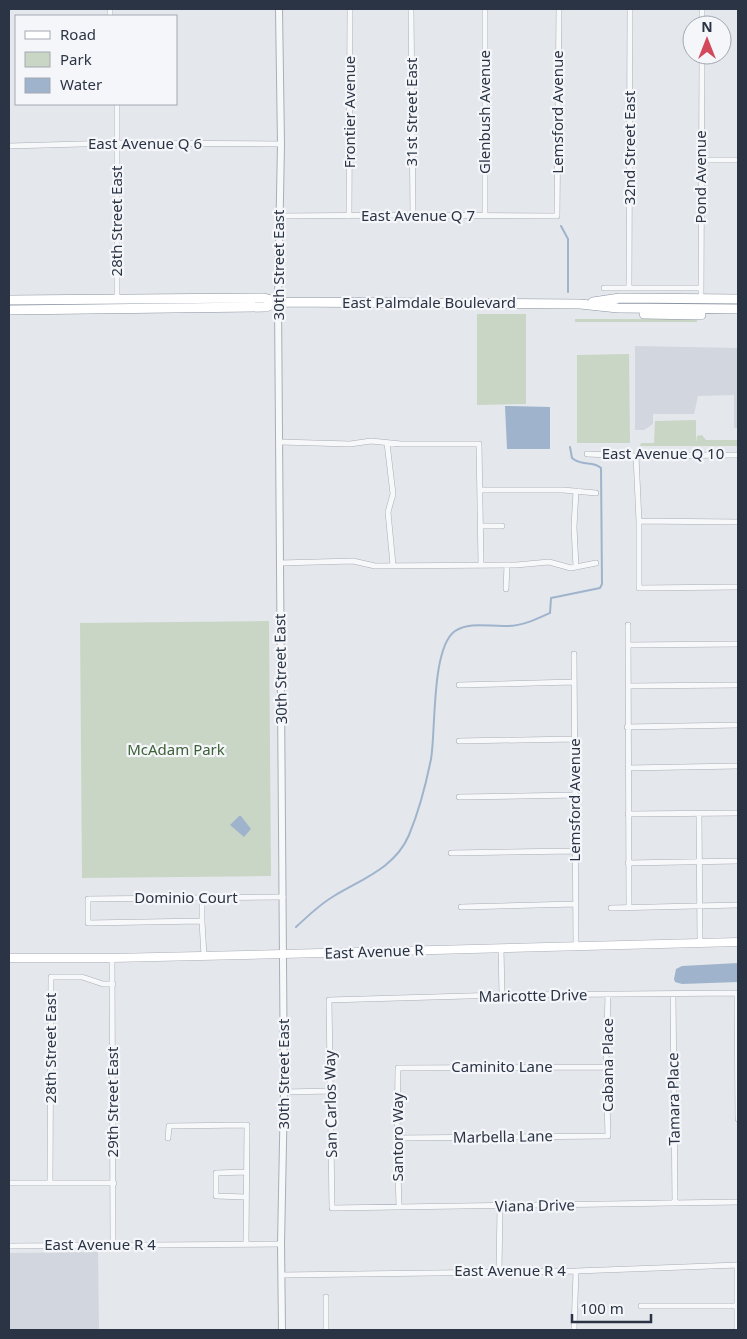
<svg xmlns="http://www.w3.org/2000/svg" width="747" height="1339" font-family="'Noto Sans',sans-serif">
	<style>
		.built { fill: #d2d6de }
		.green { fill: #c9d6c5 }
		.water { fill: #9fb4cc }
		.lines { fill: none; stroke-linecap: round; stroke-linejoin: round }
		.stream { stroke: #9fb4cc; stroke-width: 2 }
		.minor-casing { stroke: #a9aeb7; stroke-width: 6 }
		.tertiary-casing { stroke: #a9aeb7; stroke-width: 8 }
		.secondary-casing { stroke: #a9aeb7; stroke-width: 9 }
		.trunk-casing { stroke: #8b94a3; stroke-width: 10 }
		.minor { stroke: #f7f8fa; stroke-width: 5 }
		.tertiary { stroke: #f7f8fa; stroke-width: 6 }
		.secondary { stroke: #fff; stroke-width: 8 }
		.trunk { stroke: #fff; stroke-width: 9 }
		.labels { text-anchor: middle; stroke-width: 4.5; stroke-linejoin: round; paint-order: stroke }
		.street-label { font-size: 15px; fill: #2b3445; stroke: #f4f6f9 }
		.park-label { font-size: 15px; fill: #3f6138; stroke: #f4f6f9 }
	</style>
	<rect width="100%" height="100%" fill="#e4e7ec"/>
	<path class="built" d="M635,346l103,2v80h-4v-33l-36,1 -4,18h-41v10l-9,6h-9z
		M98,1252l1,78h-90v-77z"/>
	<path class="green" d="M477,314h49v90l-49,1z
		M575,319h122v3h-122z
		M629,354l1,89h-53v-88z
		M696,420v23l1,-7 5,-1 4,5h32v6h-98l1,-3h13l1,-22z
		M269,621l2,255 -189,2 -2,-255z"/>
	<path class="water" d="M505,406l45,1v42h-43z
		M239,816h2l10,13 -7,8 -14,-12z
		M738,963v19l-56,2 -7,-2 -1,-3 2,-10 6,-3z"/>
	<g class="lines">
		<path class="stream" d="M561,226l7,13v53
			M296,927c12,-11 24,-23 38,-31 28,-17 61,-28 75,-61 10,-24 17,-51 22,-76 5,-28 0,-111 24,-128 15,-10 35,-4 52,-5 15,0 30,-7 43,-13l1,-15 49,-10 2,-4 -1,-116c-8,-8 -19,-1 -29,-10l-2,-11"/>
		<defs>
			<path id="minor" d="M411,9l2,206
				M485,9v206
				M110,16v-7
				M702,25v-16
				M117,104v195
				M9,146l108,-3 164,1
				M701,160h37
				M279,216l134,-1 144,1 2,-207
				M349,216l1,-207
				M604,288h97
				M629,288l1,-279
				M701,299l1,-244
				M280,442l70,2 21,-3 30,3h78l2,120
				M387,443l6,51 -5,18 5,53
				M587,454l49,2 102,-1
				M636,456l3,65v67l99,-1
				M480,490h83l33,3
				M576,491l-2,36 2,40
				M639,521l99,1
				M480,526h22
				M280,563l73,-2 22,5 141,-1 33,-3 22,6 25,-5
				M506,589l1,-24
				M628,625l1,282
				M628,645l110,-1
				M574,654l2,292
				M459,685l115,-3
				M628,686l110,-1
				M627,727l111,-2
				M459,741l116,-2
				M628,768l110,-2
				M459,797l117,-2
				M628,814l110,-1
				M699,814l1,129
				M451,853l124,-2
				M628,863l110,-2
				M202,898v23l-114,2v-24l195,-2
				M461,907l115,-3
				M611,908l127,-3
				M202,921l2,35
				M501,948l1,47
				M112,958l1,288
				M673,994l2,209
				M284,1092l47,-1
				M738,1119l-1,-126 -235,2 -173,5 3,208 406,-6
				M168,1138l1,-12 78,-1 -1,119
				M397,1138l211,-2 -2,-69 2,-72
				M9,1183h105
				M50,1183l1,-206h31l21,7h10
				M246,1197l-30,-1v-23l30,-1
				M399,1206l-2,-68 1,-70 208,-1
				M9,1246l272,-2
				M499,1271l1,-64
				M282,1275l294,-4 162,-6
				M641,1306h96
				M326,1330v-33
				M574,1330l2,-59
				M737,1330v-65"/>
			<path id="tertiary" d="M279,9l2,135 -3,158 6,790 -3,152 1,86"/>
			<path id="secondary" d="M9,958h103l171,-4 455,-12"/>
			<path id="trunk" d="M9,300l255,-2 14,4 302,2 38,4 120,1
				M593,302l27,-4 118,1
				M9,310l257,-3 12,-5
				M644,314l57,1"/>
		</defs>
		<use href="#minor" class="minor-casing"/>
		<use href="#tertiary" class="tertiary-casing"/>
		<use href="#secondary" class="secondary-casing"/>
		<use href="#trunk" class="trunk-casing"/>
		<use href="#minor" class="minor"/>
		<use href="#tertiary" class="tertiary"/>
		<use href="#secondary" class="secondary"/>
		<use href="#trunk" class="trunk"/>
	</g>
	<g class="labels">
		<g class="street-label">
			<text transform="translate(350 112) rotate(-90)" y="5">Frontier Avenue</text>
			<text transform="translate(412 112) rotate(-90)" y="5">31st Street East</text>
			<text transform="translate(485 112) rotate(-90)" y="5">Glenbush Avenue</text>
			<text transform="translate(558 112) rotate(-90)" y="5">Lemsford Avenue</text>
			<text x="145" y="149">East Avenue Q 6</text>
			<text transform="translate(630 148) rotate(-90)" y="5">32nd Street East</text>
			<text transform="translate(701 177) rotate(-90)" y="5">Pond Avenue</text>
			<text x="418" y="221">East Avenue Q 7</text>
			<text transform="translate(117 221) rotate(-90)" y="5">28th Street East</text>
			<text transform="translate(279 265) rotate(-90)" y="5">30th Street East</text>
			<text x="429" y="308">East Palmdale Boulevard</text>
			<text x="663" y="459">East Avenue Q 10</text>
			<text transform="translate(281 669) rotate(-91)" y="5">30th Street East</text>
			<text transform="translate(575 800) rotate(-90)" y="5">Lemsford Avenue</text>
			<text x="186" y="903">Dominio Court</text>
			<text transform="translate(374 952) rotate(-2)" y="5">East Avenue R</text>
			<text transform="translate(533 996) rotate(-1)" y="5">Maricotte Drive</text>
			<text transform="translate(51 1048) rotate(-90)" y="5">28th Street East</text>
			<text transform="translate(608 1065) rotate(-90)" y="5">Cabana Place</text>
			<text x="502" y="1072">Caminito Lane</text>
			<text transform="translate(284 1074) rotate(-90)" y="5">30th Street East</text>
			<text transform="translate(674 1099) rotate(-91)" y="5">Tamara Place</text>
			<text transform="translate(113 1102) rotate(-90)" y="5">29th Street East</text>
			<text transform="translate(331 1104) rotate(-91)" y="5">San Carlos Way</text>
			<text transform="translate(398 1137) rotate(-90)" y="5">Santoro Way</text>
			<text transform="translate(503 1137) rotate(-1)" y="5">Marbella Lane</text>
			<text transform="translate(535 1206) rotate(-1)" y="5">Viana Drive</text>
			<text x="100" y="1250">East Avenue R 4</text>
			<text x="510" y="1276">East Avenue R 4</text>
		</g>
		<g class="park-label">
			<text x="176" y="755">McAdam Park</text>
		</g>
	</g>
	<rect width="747" height="1339" fill="none" stroke="#2b3445" stroke-width="20"/>
	<rect x="15" y="15" width="162" height="90" fill="#f4f6f9" stroke="#a4a8b1"/>
	<rect x="25" y="31" width="25" height="8" fill="#ffffff" stroke="#a4a8b1"/>
	<text x="60" y="40" font-size="15" fill="#2b3445">Road</text>
	<rect x="25" y="52" width="25" height="15" fill="#c9d6c5" stroke="#a4a8b1"/>
	<text x="60" y="65" font-size="15" fill="#2b3445">Park</text>
	<rect x="25" y="78" width="25" height="15" fill="#9fb4cc" stroke="#a4a8b1"/>
	<text x="60" y="90" font-size="15" fill="#2b3445">Water</text>
	<g transform="translate(707 40)"><circle r="24" fill="#f4f6f9" stroke="#a4a8b1"/>
	<path d="M0-4L9 19L0 12L-9 19Z" fill="#d1495b"/>
	<text y="-8" font-size="14" font-weight="bold" text-anchor="middle" fill="#2b3445">N</text>
	</g>
	<path d="M572 1314v8h79v-8" fill="none" stroke="#2b3445" stroke-width="2.5"/>
	<text x="580" y="1314" font-size="15" fill="#2b3445" stroke="#f4f6f9" stroke-width="4" paint-order="stroke">100 m</text>
</svg>
